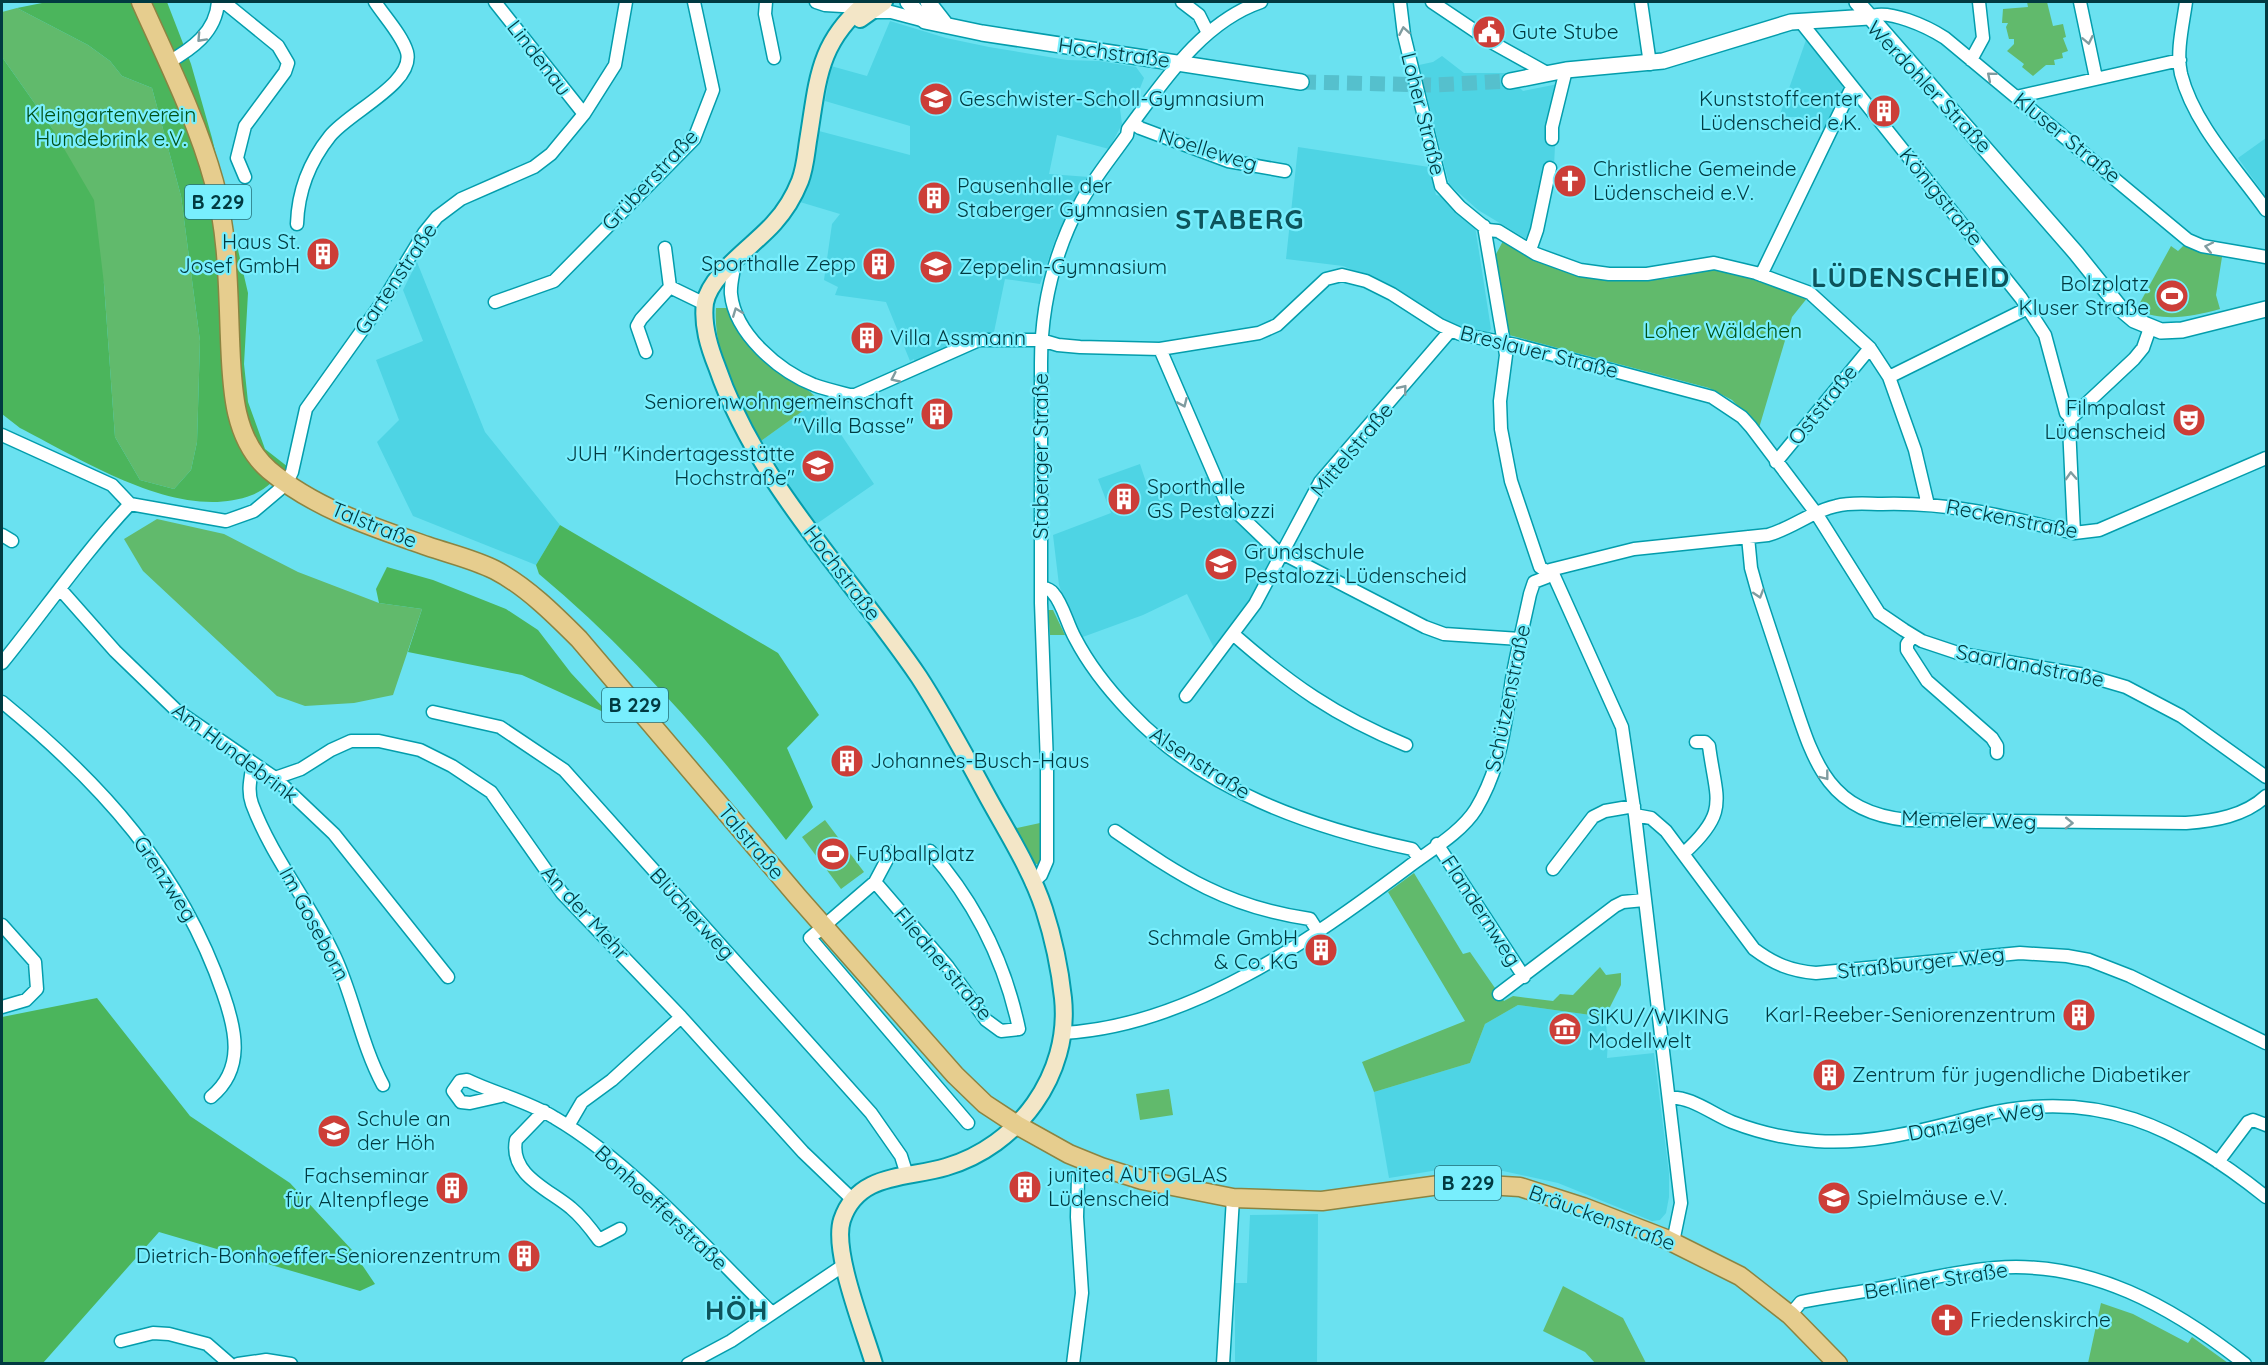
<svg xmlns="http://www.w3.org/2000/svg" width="2268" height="1365" font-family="Quicksand,sans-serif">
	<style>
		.built { fill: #4ed4e4 }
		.green { fill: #61ba6c }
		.forest { fill: #4bb55c }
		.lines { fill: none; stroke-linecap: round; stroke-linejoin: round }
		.tertiary-tunnel { stroke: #55c0cd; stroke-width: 15; stroke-dasharray: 15 8; stroke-linecap: butt }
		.minor-casing { stroke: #039dac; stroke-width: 15 }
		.tertiary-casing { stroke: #039dac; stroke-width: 18 }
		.secondary-casing { stroke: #039dac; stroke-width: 20 }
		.primary-casing { stroke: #8b8442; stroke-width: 21 }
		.minor { stroke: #fff; stroke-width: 12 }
		.tertiary { stroke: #fff; stroke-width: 15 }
		.secondary { stroke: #f3e6c7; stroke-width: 16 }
		.primary { stroke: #e6cd8e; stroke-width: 18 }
		.oneway { stroke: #809ca0 }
		.labels { text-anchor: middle; stroke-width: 4.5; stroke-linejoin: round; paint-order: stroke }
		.shield { fill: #78eefd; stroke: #257079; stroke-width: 1.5 }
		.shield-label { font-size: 20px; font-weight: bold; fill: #013a41 }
		.poi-label { font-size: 21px; fill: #013a41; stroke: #78eefd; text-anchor: start }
		.street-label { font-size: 21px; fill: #013a41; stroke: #78eefd }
		.park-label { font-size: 21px; fill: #005117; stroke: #78eefd }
		.district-label { font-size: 27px; font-weight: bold; letter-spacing: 1.5px; fill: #0d535b; stroke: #78eefd }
	</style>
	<rect width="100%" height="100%" fill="#6ae1f0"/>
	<path class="built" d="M890,21l56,17 43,9 78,13 32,1 37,6 8,11 -9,23 -10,2 -5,6 2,15 -13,25 -52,-14 -8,39 40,3 -33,60 -16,47 -35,-5 -11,53 -15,3 -64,27 -1,-3 -4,2 -24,-59 -51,-7 3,-8 -14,-7 8,-56 8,-10 -40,-12 11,-23 8,-48 91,24v-29l-85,-25 6,-35 36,10z
		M1806,40l36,43 1,7 -19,39 -25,-12h-20z
		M1442,56l22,17h40l19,18 35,-7 -4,82 -26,74 -50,-30 -29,-26 -30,-119 14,-3z
		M2266,138v59l-28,-39z
		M1298,147l131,20 7,28 5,1 34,30 16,103 -2,3 -33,-6 -15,-6 -43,-31 -55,-23 -57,-7z
		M417,262l68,170 75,93 -24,40 -123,-49 -36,-74 22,-22 -23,-60 47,-19 -20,-51z
		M818,400l56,84 -59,41 -54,-84z
		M1140,464l11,33 58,-21 13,29 50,51 -19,43 -38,51 -28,-56 -44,21 -63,23 -12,-26 -9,-27 -6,-50 58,-22 -13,-34z
		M1518,1005l87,12 3,23 -1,18 47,-5 15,120v24l-3,16 -6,7 -8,1 -94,-38 -55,-12 -59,-2 -55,9 -15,-86 96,-29 15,-39z
		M1318,1214l-1,149h-82v-80h12l3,-68z"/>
	<path class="green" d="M2027,2h20l6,24 10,-2 3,13 -3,1 5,13 -6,2 1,5 -9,2 1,5h-9l-13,11 -11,-9 2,-3 -17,-13 7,-7v-5h-5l-3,-12 2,-4h-6l1,-14 25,-2z
		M17,8l71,37 22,16 12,15 30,12 29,108 19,145 -3,101 -6,28 -17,19 -34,-9 -25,-43 -11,-153 -52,-156 -50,-71v-45z
		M1503,241l63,30 32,8h67l55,-11 88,29 -16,20 -33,111 -27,-28 -23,-12 -200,-53 -14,-79z
		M2171,246l7,5 5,-5 39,11 -6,38 4,14c-29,8 -56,13 -84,1z
		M716,308h11c12,28 32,50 57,68 12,8 25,12 34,24l-57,41c-22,-42 -48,-84 -45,-133z
		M157,519l67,15 74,38 81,31 43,6 -29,86 -39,8 -49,3 -28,-10 -134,-125 -19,-32z
		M1048,610h5l12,25h-15z
		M825,820l39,52 -23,17 -39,-52z
		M1013,823l4,5 23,-5v42l-10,-3z
		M1414,873l49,81 7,-2 34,49 9,-5 40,5 7,-7 13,1 27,-28 6,8 15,-2v12l-16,32 -87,-12 -33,19 -15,39 -96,29 -12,-30 103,-41 -77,-129z
		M1169,1089l4,26 -33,5 -4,-26z
		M1563,1286l60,32 23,45h-51l-10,-11 -42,-21z
		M2101,1303l32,11 55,29 4,-6 36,26h-140z"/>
	<path class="forest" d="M47,2h120l24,62 21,74 36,155 -4,71 4,38 17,47 23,18c-11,10 -22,23 -36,28 -72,28 -169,-35 -232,-67l-18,-14v-357l50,71 42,72 10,84 11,153 25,43 34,9 17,-19 6,-28 3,-101 -19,-145 -29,-108 -30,-12 -12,-15 -22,-16 -71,-37z
		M560,525l218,128 41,62 -32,33 26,59 -27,33c-73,-96 -155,-189 -247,-266l-3,-9z
		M387,567l46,13 73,29 32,21 33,43 39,42 -88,-40 -114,-23 14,-43 -43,-6 -3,-14z
		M97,998l93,118 100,67 62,67 23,34 -15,7 -201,-59 -116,131h-41v-346z"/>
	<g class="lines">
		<path class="tertiary-tunnel" d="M1301,82l133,3 76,-4"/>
		<defs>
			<path id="minor" d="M224,2l54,44 10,17 -3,9 -40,54 -8,32 8,19
				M495,2l89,112
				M766,2l-1,12 9,44
				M816,2l9,3 35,2
				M1182,2l17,13 9,18
				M1400,2l4,33 37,151 19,21 28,23 10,1 38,23 44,16 29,4h38l67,-11 42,10 54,20 60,55 19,29 26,73 13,55
				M1432,2l61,41 54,30
				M1641,2l9,62
				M2080,2l16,76
				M2186,2c-3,22 -10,50 -5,72 13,51 56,95 85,136
				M869,12h22l34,9
				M1869,17c19,-9 59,10 76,21l243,202 14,6 64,11
				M1800,21l221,277 24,37 21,78 5,5
				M1971,60l12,-22 -4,-36
				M167,63c25,-14 49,-31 51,-61
				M2016,97l164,-37
				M1133,123l7,5 88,33 57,10
				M1552,139v-12l14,-57
				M297,224c1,-32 13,-63 33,-88 19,-24 85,-53 77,-84 -5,-17 -23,-36 -32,-50
				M1484,226l22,129 -6,46 1,28 10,52 29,86 14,9 68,151 13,88 16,3 15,13 88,118c20,15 37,22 62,24l204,-20 47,3 22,4 41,16 136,67
				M665,248l5,39 35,17
				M1530,250l7,-20 13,-62
				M735,261c-1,11 -5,23 -4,33 4,40 48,77 83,91 11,4 24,7 36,10h5l124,-55h62l17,5 22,2 80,2 99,-16 18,-8 49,-46 16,-4 24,6 26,13 48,31 20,9 56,11 196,52 30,20 9,10 65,86 63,100 25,17 18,11 39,13 124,21 41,12 55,29 85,61
				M1761,275l91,-188
				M495,302l59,-21 140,-142 19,-49 -19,-88
				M1160,349l66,153 50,48 149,77 19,7 76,5
				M646,352l-9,-26 4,-7 29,-32
				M1889,377l139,-69
				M2,435l110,50 18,19
				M1776,462l94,-114
				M130,504l96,17 28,-10 32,-27 6,-12 14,-63 77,-108 41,-68 13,-16 24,-18 73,-32 17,-13 33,-40 31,-49 11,-63
				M2074,533l-5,-107 2,-8 63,-59 9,-11 7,-20
				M2,535l10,6
				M1748,537l3,31 7,25c11,33 22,66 33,100 22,66 35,119 116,127l279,3c28,-2 59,-7 80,-27
				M1041,587c4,1 9,2 12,6 10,11 14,31 22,45 14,27 33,51 54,73 74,79 180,116 283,138l7,9
				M61,590l54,61 61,59 99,68 59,56 114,143
				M1233,634c57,50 102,82 173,111
				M1913,636l-6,8v6l20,31 65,57 5,8v7
				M2,663c43,-53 81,-109 128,-159
				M1186,696l69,-92 65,-122 130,-151
				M2,702c99,81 178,167 221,291 13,37 22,76 -12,104
				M433,712l67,15 64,43 307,343 30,43 6,19
				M253,763c-2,14 -6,27 -1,41 20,54 59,100 83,153 19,41 26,87 48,128
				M275,778l26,-9 30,-19 20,-9h28l41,9 32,16 39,26 71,101 119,124 122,135 49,47
				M1635,815l46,388 -8,39
				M1115,831c67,46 112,76 195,88l7,11
				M1437,844l87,133
				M891,852l-16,30 -65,56 158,185
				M1684,853c46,-42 32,-53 25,-107l-4,-4h-9
				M1553,869l40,-52 12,-6 29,-5
				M875,882l73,85 38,53 15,11 18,-2c-14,-67 -44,-127 -89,-178
				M1032,883l9,-8 6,-14v-97l-6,-161v-240c0,-55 13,-110 39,-159 13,-25 31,-46 47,-69l1,-6c36,-48 74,-107 133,-127
				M2,925l33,37 2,27 -11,11 -24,7
				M1499,994l116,-88 8,-4 21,-2
				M1063,1033c127,-7 246,-92 344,-165 22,-17 54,-35 69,-59 25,-42 29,-83 36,-130 5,-28 12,-57 18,-85l4,-12 13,-5 3,-7 84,-21 134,-14c25,-7 44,-24 68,-29 15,-4 32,-2 46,-2 70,-2 125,13 192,29l25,-3 167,-72
				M501,1096l-31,7 -9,-1 -8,-11 7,-10 7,-1c29,14 61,21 88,38 77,45 153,132 217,195
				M1669,1098c20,-3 45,17 63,24 26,10 56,17 84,19 58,4 111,-12 166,-26 115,-28 196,12 284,82
				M544,1111l-28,29c-7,35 34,50 55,68 11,9 20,21 28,32l21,-11
				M568,1126l14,-24 30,-22 69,-63
				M2218,1162l30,-40 5,-2 13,5
				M1790,1315l11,-13c28,-6 57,-9 85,-15 36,-7 72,-16 109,-19 95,-8 178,39 250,96
				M121,1341l32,-8 16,1 38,10 23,20
				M238,1364l28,-4 25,4
				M688,1364l43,-23 113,-76
				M1073,1364l9,-71 -5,-76 1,-40
				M1223,1364l10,-166"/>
			<path id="tertiary" d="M908,2l17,19 57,12 319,49
				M928,2l18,23
				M1857,2l219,251 45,56 13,11 27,11 21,-1 84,-21
				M1510,81l56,-11 97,-9 128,-39 78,-5"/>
			<path id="secondary" d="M867,2c-50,41 -49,79 -59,139 -2,13 -3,27 -8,40 -6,15 -15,30 -26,42 -19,22 -64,51 -69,80 -3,22 4,44 12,64 41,119 133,208 202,310 24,37 45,76 66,115 20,37 46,77 59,117 9,28 16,61 19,89 8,77 -45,148 -117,169 -39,12 -88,5 -104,53 -10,31 22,110 32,144
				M860,19l24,-17"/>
			<path id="primary" d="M141,2c26,58 56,118 73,180 14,51 14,105 16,157 2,45 2,99 39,131 45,38 103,57 158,76 23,8 46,13 68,24 31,16 60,45 84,69l219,258 157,178 30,29 32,21 52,29 32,13 41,13 91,18 89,3 132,-18 66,4 63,20 83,32 74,37 50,39 48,49"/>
		</defs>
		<use href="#minor" class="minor-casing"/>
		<use href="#tertiary" class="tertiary-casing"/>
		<use href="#secondary" class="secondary-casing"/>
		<use href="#primary" class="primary-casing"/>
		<use href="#minor" class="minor"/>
		<use href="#tertiary" class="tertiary"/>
		<use href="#secondary" class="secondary"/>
		<use href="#primary" class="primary"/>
	</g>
	<defs><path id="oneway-chevron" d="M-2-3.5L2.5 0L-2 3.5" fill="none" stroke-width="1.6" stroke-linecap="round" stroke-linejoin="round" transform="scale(1.5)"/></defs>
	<g class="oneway">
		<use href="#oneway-chevron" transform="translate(1404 31) rotate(-100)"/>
		<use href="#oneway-chevron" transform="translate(201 38) rotate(133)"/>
		<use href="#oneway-chevron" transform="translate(2088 40) rotate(78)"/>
		<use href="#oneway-chevron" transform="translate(1991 76) rotate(-140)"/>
		<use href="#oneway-chevron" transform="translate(2209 247) rotate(-168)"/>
		<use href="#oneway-chevron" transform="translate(737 312) rotate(-111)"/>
		<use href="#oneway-chevron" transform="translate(895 378) rotate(155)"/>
		<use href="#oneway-chevron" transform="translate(1403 389) rotate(-51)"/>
		<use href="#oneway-chevron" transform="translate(1183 403) rotate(66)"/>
		<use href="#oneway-chevron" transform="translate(2071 476) rotate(-93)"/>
		<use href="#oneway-chevron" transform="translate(1759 594) rotate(73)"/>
		<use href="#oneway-chevron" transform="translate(1825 776) rotate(52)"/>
		<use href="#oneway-chevron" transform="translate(2069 823) rotate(1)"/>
	</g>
	<defs>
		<symbol id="civic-disc" viewBox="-11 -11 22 22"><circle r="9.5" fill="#cc3e38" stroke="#78eefd"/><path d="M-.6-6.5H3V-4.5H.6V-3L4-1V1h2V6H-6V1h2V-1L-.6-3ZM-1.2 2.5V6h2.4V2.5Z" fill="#fff"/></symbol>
		<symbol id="school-disc" viewBox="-11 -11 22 22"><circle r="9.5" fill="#cc3e38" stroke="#78eefd"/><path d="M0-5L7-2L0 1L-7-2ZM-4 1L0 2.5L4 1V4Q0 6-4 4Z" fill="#fff"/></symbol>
		<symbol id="building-disc" viewBox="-11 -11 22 22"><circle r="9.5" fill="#cc3e38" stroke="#78eefd"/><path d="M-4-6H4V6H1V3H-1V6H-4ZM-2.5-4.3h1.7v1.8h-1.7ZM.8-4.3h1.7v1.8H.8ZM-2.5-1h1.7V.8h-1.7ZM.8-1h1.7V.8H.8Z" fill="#fff"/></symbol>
		<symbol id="church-disc" viewBox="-11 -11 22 22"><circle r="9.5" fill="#cc3e38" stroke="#78eefd"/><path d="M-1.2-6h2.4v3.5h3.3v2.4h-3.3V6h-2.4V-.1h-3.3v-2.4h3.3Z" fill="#fff"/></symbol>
		<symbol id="stadium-disc" viewBox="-11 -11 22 22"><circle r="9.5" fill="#cc3e38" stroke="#78eefd"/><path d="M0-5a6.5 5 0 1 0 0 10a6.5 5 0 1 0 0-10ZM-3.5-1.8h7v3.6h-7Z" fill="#fff"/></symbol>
		<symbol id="theatre-disc" viewBox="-11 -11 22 22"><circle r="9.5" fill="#cc3e38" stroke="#78eefd"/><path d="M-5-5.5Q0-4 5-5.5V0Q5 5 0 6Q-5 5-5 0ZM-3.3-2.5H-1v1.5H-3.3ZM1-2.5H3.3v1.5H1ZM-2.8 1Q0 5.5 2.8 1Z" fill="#fff"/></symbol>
		<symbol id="museum-disc" viewBox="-11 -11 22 22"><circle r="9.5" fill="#cc3e38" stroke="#78eefd"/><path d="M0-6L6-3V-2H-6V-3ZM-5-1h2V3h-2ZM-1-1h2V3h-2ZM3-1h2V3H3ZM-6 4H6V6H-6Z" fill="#fff"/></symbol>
	</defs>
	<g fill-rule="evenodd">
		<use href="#civic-disc" x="1470" y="13" width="38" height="38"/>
		<use href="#school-disc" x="917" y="80" width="38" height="38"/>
		<use href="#building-disc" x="1865" y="92" width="38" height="38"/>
		<use href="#church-disc" x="1551" y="162" width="38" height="38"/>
		<use href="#building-disc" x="915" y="179" width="38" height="38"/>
		<use href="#building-disc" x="304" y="235" width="38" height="38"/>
		<use href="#building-disc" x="860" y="245" width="38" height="38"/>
		<use href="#school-disc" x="917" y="248" width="38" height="38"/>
		<use href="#stadium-disc" x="2153" y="277" width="38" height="38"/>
		<use href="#building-disc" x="848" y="319" width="38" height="38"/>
		<use href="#building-disc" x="918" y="395" width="38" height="38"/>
		<use href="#theatre-disc" x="2170" y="401" width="38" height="38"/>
		<use href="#school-disc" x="799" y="447" width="38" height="38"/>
		<use href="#building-disc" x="1105" y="480" width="38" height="38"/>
		<use href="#school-disc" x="1202" y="545" width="38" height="38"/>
		<use href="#building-disc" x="828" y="742" width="38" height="38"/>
		<use href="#stadium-disc" x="814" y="835" width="38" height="38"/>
		<use href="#building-disc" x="1302" y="931" width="38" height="38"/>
		<use href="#building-disc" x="2060" y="996" width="38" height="38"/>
		<use href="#museum-disc" x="1546" y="1010" width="38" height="38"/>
		<use href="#building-disc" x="1810" y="1056" width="38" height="38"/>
		<use href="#school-disc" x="315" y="1112" width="38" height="38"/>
		<use href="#building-disc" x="1006" y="1168" width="38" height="38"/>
		<use href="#building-disc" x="433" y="1169" width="38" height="38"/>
		<use href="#school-disc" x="1815" y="1179" width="38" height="38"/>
		<use href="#building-disc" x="505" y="1237" width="38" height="38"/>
		<use href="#church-disc" x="1928" y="1301" width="38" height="38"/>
	</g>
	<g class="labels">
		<g class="shield">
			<rect x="185" y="185" width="66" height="34" rx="4.5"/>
			<rect x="602" y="688" width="66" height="34" rx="4.5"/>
			<rect x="1435" y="1166" width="66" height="34" rx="4.5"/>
		</g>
		<g class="shield-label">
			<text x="218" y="209">B 229</text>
			<text x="635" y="712">B 229</text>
			<text x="1468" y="1190">B 229</text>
		</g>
		<g class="poi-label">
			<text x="1512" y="39">Gute Stube</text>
			<text x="959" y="106">Geschwister-Scholl-Gymnasium</text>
			<text x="1861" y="106" text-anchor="end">Kunststoffcenter<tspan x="1861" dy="24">Lüdenscheid e.K.</tspan></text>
			<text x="1593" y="176">Christliche Gemeinde<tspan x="1593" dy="24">Lüdenscheid e.V.</tspan></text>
			<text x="957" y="193">Pausenhalle der<tspan x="957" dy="24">Staberger Gymnasien</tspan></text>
			<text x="300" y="249" text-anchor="end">Haus St.<tspan x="300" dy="24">Josef GmbH</tspan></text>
			<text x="856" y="271" text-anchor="end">Sporthalle Zepp</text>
			<text x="959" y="274">Zeppelin-Gymnasium</text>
			<text x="2149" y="291" text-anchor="end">Bolzplatz<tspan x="2149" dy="24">Kluser Straße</tspan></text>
			<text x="890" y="345">Villa Assmann</text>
			<text x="914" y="409" text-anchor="end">Seniorenwohngemeinschaft<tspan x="914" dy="24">"Villa Basse"</tspan></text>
			<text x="2166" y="415" text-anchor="end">Filmpalast<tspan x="2166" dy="24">Lüdenscheid</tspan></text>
			<text x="795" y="461" text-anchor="end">JUH "Kindertagesstätte<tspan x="795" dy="24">Hochstraße"</tspan></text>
			<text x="1147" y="494">Sporthalle<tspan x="1147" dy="24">GS Pestalozzi</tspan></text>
			<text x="1244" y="559">Grundschule<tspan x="1244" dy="24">Pestalozzi Lüdenscheid</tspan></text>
			<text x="870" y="768">Johannes-Busch-Haus</text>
			<text x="856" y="861">Fußballplatz</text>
			<text x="1298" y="945" text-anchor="end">Schmale GmbH<tspan x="1298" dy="24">&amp; Co. KG</tspan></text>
			<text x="2056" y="1022" text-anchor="end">Karl-Reeber-Seniorenzentrum</text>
			<text x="1588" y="1024">SIKU//WIKING<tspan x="1588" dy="24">Modellwelt</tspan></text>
			<text x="1852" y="1082">Zentrum für jugendliche Diabetiker</text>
			<text x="357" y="1126">Schule an<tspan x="357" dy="24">der Höh</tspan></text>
			<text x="1048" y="1182">junited AUTOGLAS<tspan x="1048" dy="24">Lüdenscheid</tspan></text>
			<text x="429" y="1183" text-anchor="end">Fachseminar<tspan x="429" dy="24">für Altenpflege</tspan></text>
			<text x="1857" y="1205">Spielmäuse e.V.</text>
			<text x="501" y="1263" text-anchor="end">Dietrich-Bonhoeffer-Seniorenzentrum</text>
			<text x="1970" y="1327">Friedenskirche</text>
		</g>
		<g class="street-label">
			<text transform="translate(1114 53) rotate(8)" y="7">Hochstraße</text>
			<text transform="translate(539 58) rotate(52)" y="7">Lindenau</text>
			<text transform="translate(1929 87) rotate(47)" y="7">Werdohler Straße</text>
			<text transform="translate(1423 114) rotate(76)" y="7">Loher Straße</text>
			<text transform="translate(2067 138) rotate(39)" y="7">Kluser Straße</text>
			<text transform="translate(1208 150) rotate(17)" y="7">Noelleweg</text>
			<text transform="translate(650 180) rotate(-47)" y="7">Grüberstraße</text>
			<text transform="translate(1941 197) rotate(51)" y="7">Königstraße</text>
			<text transform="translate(396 279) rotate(-56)" y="7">Gartenstraße</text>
			<text transform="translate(1539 352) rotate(14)" y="7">Breslauer Straße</text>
			<text transform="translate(1823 405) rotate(-51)" y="7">Oststraße</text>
			<text transform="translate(1352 450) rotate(-50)" y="7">Mittelstraße</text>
			<text transform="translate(1041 456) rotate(-90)" y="7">Staberger Straße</text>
			<text transform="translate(2012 519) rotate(11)" y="7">Reckenstraße</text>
			<text transform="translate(374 525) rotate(22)" y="7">Talstraße</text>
			<text transform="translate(842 573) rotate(53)" y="7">Hochstraße</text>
			<text transform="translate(2030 666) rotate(11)" y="7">Saarlandstraße</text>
			<text transform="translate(1508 698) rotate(-78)" y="7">Schützenstraße</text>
			<text transform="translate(235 753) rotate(37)" y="7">Am Hundebrink</text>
			<text transform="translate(1200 763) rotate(33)" y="7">Alsenstraße</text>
			<text transform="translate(1969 820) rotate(2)" y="7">Memeler Weg</text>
			<text transform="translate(751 842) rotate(50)" y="7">Talstraße</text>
			<text transform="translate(165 879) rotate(57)" y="7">Grenzweg</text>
			<text transform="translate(1481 911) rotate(57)" y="7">Flandernweg</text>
			<text transform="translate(585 913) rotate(48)" y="7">An der Mehr</text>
			<text transform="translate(692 914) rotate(48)" y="7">Blücherweg</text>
			<text transform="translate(314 924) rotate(62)" y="7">Im Goseborn</text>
			<text transform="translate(1921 963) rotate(-6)" y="7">Straßburger Weg</text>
			<text transform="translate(943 964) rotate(50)" y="7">Fliednerstraße</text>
			<text transform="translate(1976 1121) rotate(-11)" y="7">Danziger Weg</text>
			<text transform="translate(661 1208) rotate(43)" y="7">Bonhoefferstraße</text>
			<text transform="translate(1602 1218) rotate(20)" y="7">Bräuckenstraße</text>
			<text transform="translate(1936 1281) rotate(-9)" y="7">Berliner Straße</text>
		</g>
		<g class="park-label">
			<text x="111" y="122">Kleingartenverein<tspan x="111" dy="24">Hundebrink e.V.</tspan></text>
			<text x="1723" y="338">Loher Wäldchen</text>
		</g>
		<g class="district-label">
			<text x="1240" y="229">STABERG</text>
			<text x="1911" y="287">LÜDENSCHEID</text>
			<text x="737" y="1320">HÖH</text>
		</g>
	</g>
	<rect width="2268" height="1365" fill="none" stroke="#013a41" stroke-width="6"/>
</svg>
